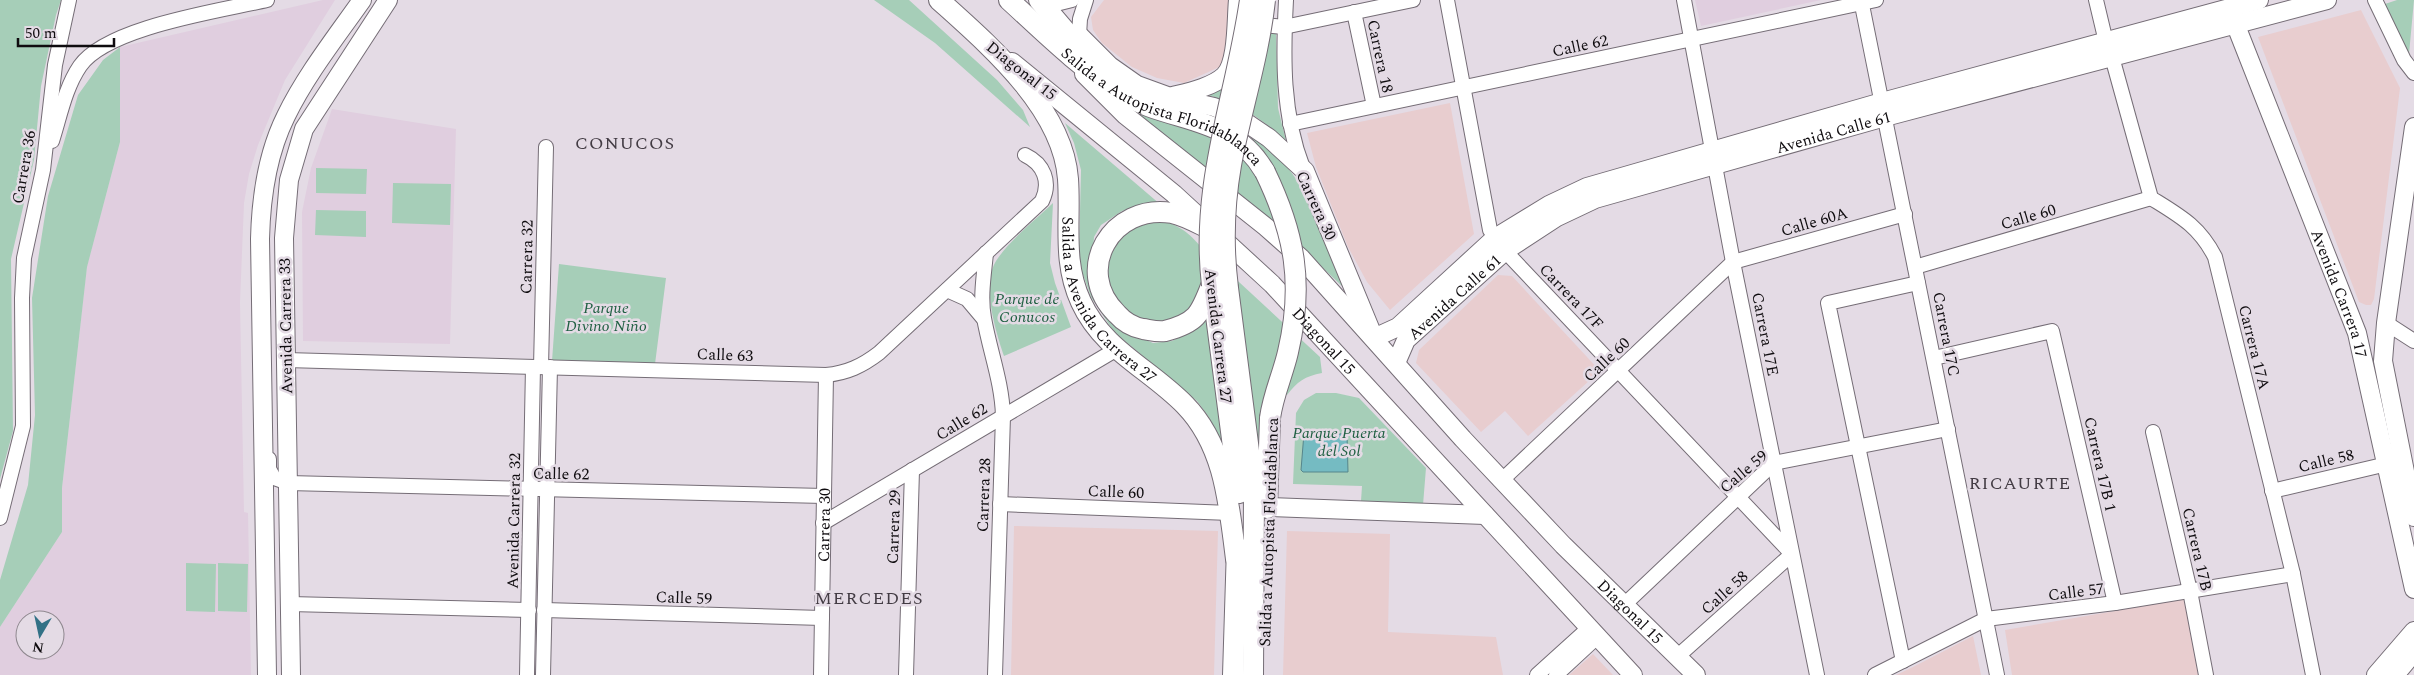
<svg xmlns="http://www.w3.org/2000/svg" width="2414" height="675" font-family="Spectral,serif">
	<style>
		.commercial { fill: #e8cdcf }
		.education { fill: #e0cedf; fill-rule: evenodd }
		.green { fill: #a6ceb8 }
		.water { fill: #75bbc2; stroke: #56868c }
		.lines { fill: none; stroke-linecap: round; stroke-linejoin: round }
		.minor-casing { stroke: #756d76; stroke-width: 16 }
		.major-casing { stroke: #756d76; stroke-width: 20 }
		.highway-casing { stroke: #756d76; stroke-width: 22 }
		.minor { stroke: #fff; stroke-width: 14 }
		.major { stroke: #fff; stroke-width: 18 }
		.highway { stroke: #fff; stroke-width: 20 }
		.highway-bridge-casing { stroke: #756d76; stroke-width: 22; stroke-linecap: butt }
		.highway-bridge { stroke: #fff; stroke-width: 20 }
		.labels { text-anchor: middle; stroke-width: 5; stroke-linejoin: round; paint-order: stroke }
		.street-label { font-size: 16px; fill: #0f0c0f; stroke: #e4dbe5 }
		.park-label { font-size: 16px; font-style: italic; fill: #206043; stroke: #e4dbe5 }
		.neighbourhood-label { font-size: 18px; letter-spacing: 1px; fill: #433c44; stroke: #e4dbe5 }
	</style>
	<rect width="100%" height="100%" fill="#e4dbe5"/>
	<path class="commercial" d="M1104,0h125l-3,64 -42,19 -27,-5 -25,-11 -30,-24 -9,-13 -2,-13z
		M2361,10l39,78 -26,211 -3,6h-5l-7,-3 -101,-265z
		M1450,103l24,131 -84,76 -23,-28 -19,-35 -32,-80 -9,-34z
		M1498,275l14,1 88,95 -72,65 -23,-25 -24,21 -65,-69 3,-13z
		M1014,526l204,5 -4,144h-203z
		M1287,531l103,3 -2,98 108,5 7,38h-220z
		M2185,599l13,76h-186l-7,-45z
		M1973,636l8,39h-85l17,-8z
		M1593,654l20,21h-44z"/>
	<path class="education" d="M323,0h12l-50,80 -27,65 -9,29 -5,29 -4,100 4,209 4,1 3,162h-251v-48l62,-95v-44l25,-222 33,-124v-95zM25,620h30v30h-30z
		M1695,0h126l-120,26z
		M332,109l124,20 -6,215 -147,-3 -1,-129 9,-44z"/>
	<path class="green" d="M0,0h61l-5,15 -15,71 -7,74 -23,99 2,172 -13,48z
		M874,0h35l88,80 26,30 7,17 -95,-84z
		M2397,0h17l-5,54 -24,-50z
		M1242,29l34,4 2,75 8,33c-25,-23 -50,-40 -83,-47l14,-6z
		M120,47v95l-33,125 -25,221v44l-62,95v-47l28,-95 7,-70 -3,-117 16,-102 30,-101 25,-35z
		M1134,111l56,16 79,35 -20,-27c56,30 72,96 94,152l-67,-63 -115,-88z
		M1065,123l96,82 -21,1 -18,5 -21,14 -7,12 -2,31 40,66 21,9 19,-2 17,-9 17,-19 21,143 -19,-40 -11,-15 -83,-69 -23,-35 -9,-25 -3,-19 2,-83 -7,-27z
		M316,168l51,1 -1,25 -50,-1z
		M393,183l58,1 -1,41 -58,-2z
		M1053,203l-3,60 5,20 16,44 -67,29c-8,-24 -23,-71 -8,-95 13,-20 39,-41 57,-58z
		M316,210l50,1v26l-51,-2z
		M1156,219c20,5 31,11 44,27l120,111 2,16c-17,3 -25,9 -35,22l-19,-6 -11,60 -21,-162 -35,-9c0,4 2,8 1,12 0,4 -5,9 -8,13 -19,28 -70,23 -84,-8 -5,-9 -4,-27 -5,-38l21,-29z
		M559,264l107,14 -11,86 -103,-3z
		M1316,393h20l23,5 67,70 -3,37 -62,-4 1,-15 -69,-2 3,-71 8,-13z
		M186,563l30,1 -1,48 -29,-1z
		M218,563l30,1 -1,48 -29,-1z"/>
	<path class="water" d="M1304,433l43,1 1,38h-45l-2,-2z"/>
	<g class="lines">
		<defs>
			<g id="minor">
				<path d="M1286,0c-3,57 -4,114 17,168"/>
				<path d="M1447,0l43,230 15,21 287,303 -114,102"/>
				<path d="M1684,0l49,262 84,413"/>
				<path d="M1861,0l136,675"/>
				<path d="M2096,0l10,42"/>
				<path d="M2375,0l29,60 10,13"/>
				<path d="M1048,6l24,-6"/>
				<path d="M1354,12l20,94"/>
				<path d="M1254,24l30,3 129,-27"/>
				<path d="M1079,35l1,-16 6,-19"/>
				<path d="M2112,57l39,141c29,18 48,28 64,59l78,317 20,101"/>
				<path d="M1290,124l586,-124"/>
				<path d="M52,141c8,-25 13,-53 28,-75 27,-39 140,-55 187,-66"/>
				<path d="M986,253c-2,22 -6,44 -2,65 6,34 18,64 19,98l-8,259"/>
				<path d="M1915,267l236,-69"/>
				<path d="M947,290l20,9 16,19"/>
				<path d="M2386,323l28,18"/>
				<path d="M1934,358l118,-27 63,272"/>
				<path d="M286,360l540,15c21,-2 36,-9 53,-22l163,-152c9,-19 2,-37 -17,-46"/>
				<path d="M541,367l5,-220"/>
				<path d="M2153,432l37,159 16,84"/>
				<path d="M269,459v10l5,9 14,5 536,13"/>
				<path d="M1502,480l231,-218 172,-48"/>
				<path d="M2272,491l115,-27"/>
				<path d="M1000,504l230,9"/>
				<path d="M0,518l23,-92 -1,-128 2,-40 19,-88 12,-105 14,-65"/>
				<path d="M823,523l294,-174"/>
				<path d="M290,604l239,6"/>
				<path d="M1625,604l149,-141 174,-34"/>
				<path d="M544,610l278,8"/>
				<path d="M1903,661l-75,-358 90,-20"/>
				<path d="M527,675l6,-308"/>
				<path d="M543,675l7,-308"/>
				<path id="s1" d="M821,675l5,-300"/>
				<path d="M906,675l6,-205"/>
				<path d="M1537,675l52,-47"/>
				<path d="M1556,675l41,-38"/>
				<path d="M1875,675l111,-56 129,-16 178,-29"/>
			</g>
			<g id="major">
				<path id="s2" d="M2231,13l126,320 57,256"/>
				<path d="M1077,33l33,33 27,19 33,12 44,10 24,10 31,21 36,33 69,167 24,-11 97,-89 54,-33 38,-18 295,-85 377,-102"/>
				<path id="s3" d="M1012,62l162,132 98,90 361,391"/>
				<path id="s4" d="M1084,74l41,41 141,112 35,31 162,181 100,106 133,130"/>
				<path d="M1173,96c16,-4 39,-9 51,-20 14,-13 12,-57 14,-76"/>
				<path d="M2414,127l-28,196 -3,38 31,156"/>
				<path id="s5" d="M1396,363l10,-23 99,-89 52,-34 38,-18 290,-82 442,-117"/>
				<path d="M1267,507l218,8"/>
				<path d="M267,675l-7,-436c1,-42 7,-85 26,-123 20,-41 50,-79 76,-116"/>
				<path d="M291,675l-7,-437 5,-58 15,-51 84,-129"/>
				<path d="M2376,675l38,-44"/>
				<path d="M2395,675l19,-23"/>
			</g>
			<g id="highway">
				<path id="s6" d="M939,0c50,45 124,108 129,179 3,43 -6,82 13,123 22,48 69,67 104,103 40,41 44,100 51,154"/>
				<path id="s7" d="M1009,0c35,32 71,68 112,93 50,31 110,20 144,79"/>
				<path d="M1039,0l46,54"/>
				<path d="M1212,285l27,208"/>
				<path d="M1211,286c-11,29 -15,37 -46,45 -8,1 -15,-1 -22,-2 -11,-2 -19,-7 -26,-15 -45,-44 -5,-111 55,-101 14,3 29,12 42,18"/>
				<path d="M1228,288l26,202 -1,185"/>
				<path d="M1267,508l3,-90"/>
				<path d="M1233,675l4,-128"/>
			</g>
		</defs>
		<use href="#minor" class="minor-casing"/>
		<use href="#major" class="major-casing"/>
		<use href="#highway" class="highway-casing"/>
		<use href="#minor" class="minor"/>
		<use href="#major" class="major"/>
		<use href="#highway" class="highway"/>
		<defs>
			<path id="highway-bridge" d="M1265,172c30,62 39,112 23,180 -5,22 -15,43 -18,66
				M1212,285c-12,-101 24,-188 38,-285
				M1228,288c-5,-40 -4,-83 3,-123 10,-55 28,-109 34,-165"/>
		</defs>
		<use href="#highway-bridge" class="highway-bridge-casing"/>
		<use href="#highway-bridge" class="highway-bridge"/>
	</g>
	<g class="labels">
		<g class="street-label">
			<text transform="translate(1580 45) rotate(-12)" y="6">Calle 62</text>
			<text transform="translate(1381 56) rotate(78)" y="6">Carrera 18</text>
			<text transform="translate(1022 70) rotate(38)" y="6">Diagonal 15</text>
			<text dy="6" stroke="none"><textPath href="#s7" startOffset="189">Salida a Autopista Floridablanca</textPath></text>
			<text dy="6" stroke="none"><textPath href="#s5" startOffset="510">Avenida Calle 61</textPath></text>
			<text transform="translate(23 167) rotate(-80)" y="6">Carrera 36</text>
			<text transform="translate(1317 205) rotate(65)" y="6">Carrera 30</text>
			<text transform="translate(2028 216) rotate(-16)" y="6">Calle 60</text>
			<text transform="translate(1814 221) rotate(-16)" y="6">Calle 60A</text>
			<text transform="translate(526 257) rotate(-89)" y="6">Carrera 32</text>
			<text dy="6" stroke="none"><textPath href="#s2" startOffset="301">Avenida Carrera 17</textPath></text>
			<text dy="6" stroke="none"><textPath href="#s5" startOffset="90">Avenida Calle 61</textPath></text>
			<text transform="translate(1572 296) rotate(46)" y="6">Carrera 17F</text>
			<text dy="6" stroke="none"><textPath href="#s6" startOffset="361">Salida a Avenida Carrera 27</textPath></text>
			<text transform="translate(285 326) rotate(-91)" y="6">Avenida Carrera 33</text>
			<text transform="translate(1766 334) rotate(79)" y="6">Carrera 17E</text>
			<text transform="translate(1947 334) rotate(79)" y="6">Carrera 17C</text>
			<text transform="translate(1219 336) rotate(83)" y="6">Avenida Carrera 27</text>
			<text dy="6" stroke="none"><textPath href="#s3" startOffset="419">Diagonal 15</textPath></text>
			<text transform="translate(2255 347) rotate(76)" y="6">Carrera 17A</text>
			<text transform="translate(725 354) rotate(2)" y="6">Calle 63</text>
			<text transform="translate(1606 359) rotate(-43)" y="6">Calle 60</text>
			<text transform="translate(961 421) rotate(-31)" y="6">Calle 62</text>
			<text transform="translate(2326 460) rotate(-13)" y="6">Calle 58</text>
			<text transform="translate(2101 464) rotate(77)" y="6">Carrera 17B 1</text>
			<text transform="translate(1743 471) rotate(-40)" y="6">Calle 59</text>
			<text transform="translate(561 473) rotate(1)" y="6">Calle 62</text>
			<text transform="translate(1116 491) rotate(2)" y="6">Calle 60</text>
			<text transform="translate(983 495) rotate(-88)" y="6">Carrera 28</text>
			<text transform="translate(513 521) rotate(-89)" y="6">Avenida Carrera 32</text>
			<text dy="6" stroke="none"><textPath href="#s1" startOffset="150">Carrera 30</textPath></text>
			<text transform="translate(893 527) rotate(-88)" y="6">Carrera 29</text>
			<text transform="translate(1268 532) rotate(-88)" y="6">Salida a Autopista Floridablanca</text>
			<text transform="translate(2198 549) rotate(77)" y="6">Carrera 17B</text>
			<text transform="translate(2076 591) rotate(-7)" y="6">Calle 57</text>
			<text transform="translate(1724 592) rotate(-42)" y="6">Calle 58</text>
			<text transform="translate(684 597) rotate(2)" y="6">Calle 59</text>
			<text dy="6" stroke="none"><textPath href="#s4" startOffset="768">Diagonal 15</textPath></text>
		</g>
		<g class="park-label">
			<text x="1027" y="304">Parque de<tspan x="1027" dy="18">Conucos</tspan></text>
			<text x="606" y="313">Parque<tspan x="606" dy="18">Divino Niño</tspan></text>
			<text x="1339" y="438">Parque Puerta<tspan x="1339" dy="18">del Sol</tspan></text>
		</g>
		<g class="neighbourhood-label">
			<text x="625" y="149">CONUCOS</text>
			<text x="2020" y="489">RICAURTE</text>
			<text x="869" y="604">MERCEDES</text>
		</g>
	</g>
	<g transform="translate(40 635) rotate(189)"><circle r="24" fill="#e4dbe5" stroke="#8f888f"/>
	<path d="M0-4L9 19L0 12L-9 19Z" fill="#327186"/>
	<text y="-8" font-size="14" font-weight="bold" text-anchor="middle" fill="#0f0c0f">N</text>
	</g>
	<path d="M18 38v8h96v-8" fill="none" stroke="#0f0c0f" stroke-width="2.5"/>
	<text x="25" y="38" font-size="15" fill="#0f0c0f" stroke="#e4dbe5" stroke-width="4" paint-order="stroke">50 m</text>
</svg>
